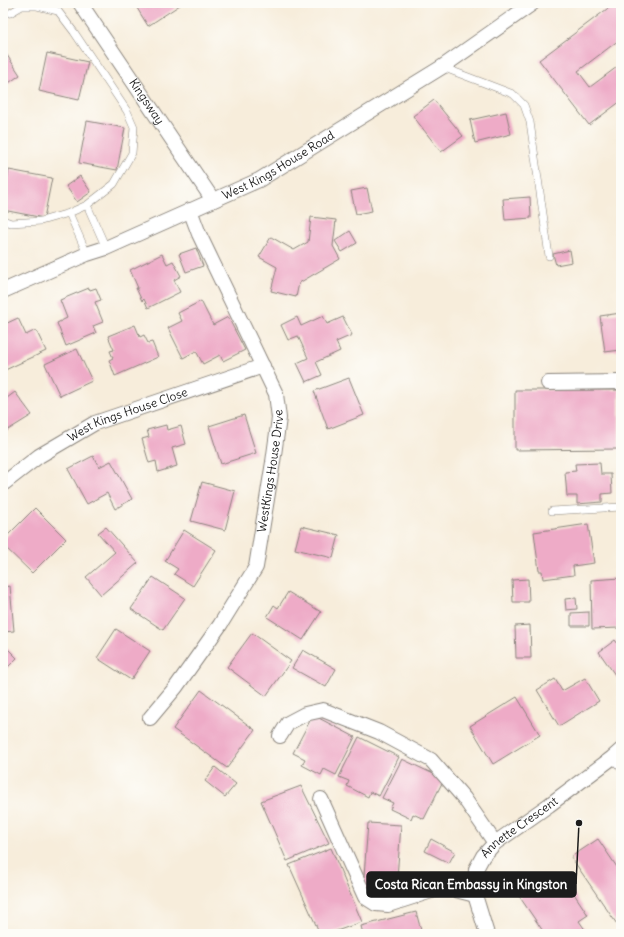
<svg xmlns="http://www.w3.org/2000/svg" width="624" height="937" font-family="Delius,sans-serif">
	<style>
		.building { fill: #eeabc7 }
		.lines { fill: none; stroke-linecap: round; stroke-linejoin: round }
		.lane-casing { stroke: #8a847c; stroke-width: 8 }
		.street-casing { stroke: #8a847c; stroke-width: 16 }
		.lane { stroke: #fff; stroke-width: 7 }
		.street { stroke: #fff; stroke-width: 14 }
		.labels { text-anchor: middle; stroke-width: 3; stroke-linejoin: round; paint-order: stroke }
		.street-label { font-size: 12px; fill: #1c1c1c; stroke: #fdfcf7 }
		.leader { fill: none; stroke: #1c1c1c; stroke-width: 1.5 }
		.callout-dot { fill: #1c1c1c; stroke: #fdfcf7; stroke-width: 1.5 }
		.callout { fill: #1c1c1c; stroke: #1c1c1c; stroke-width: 1.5 }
		.callout-label { font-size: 13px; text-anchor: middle; font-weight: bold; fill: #fff }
	</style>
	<rect width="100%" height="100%" fill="#fdfcf7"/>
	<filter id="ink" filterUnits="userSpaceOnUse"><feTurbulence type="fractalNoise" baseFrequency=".025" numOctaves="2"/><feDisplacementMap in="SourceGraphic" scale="8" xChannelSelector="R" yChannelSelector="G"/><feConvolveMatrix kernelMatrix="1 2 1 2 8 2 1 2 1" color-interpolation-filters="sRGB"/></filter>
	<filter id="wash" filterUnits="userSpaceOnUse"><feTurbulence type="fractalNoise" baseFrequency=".012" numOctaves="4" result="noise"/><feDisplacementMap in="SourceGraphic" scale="16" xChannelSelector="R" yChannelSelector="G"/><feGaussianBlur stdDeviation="0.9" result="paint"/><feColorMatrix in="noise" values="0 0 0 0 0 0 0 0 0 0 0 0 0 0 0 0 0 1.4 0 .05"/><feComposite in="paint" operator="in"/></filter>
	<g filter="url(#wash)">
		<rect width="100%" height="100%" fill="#f7eddb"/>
		<g id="blocks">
			<path class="building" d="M145,3h38l-35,23 -11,-18z
				M615,3h6v40l-2,-3 -41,31 12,16 31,-23v37l-32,24 -50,-65z
				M3,49l17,26 -17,12z
				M47,53l41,9 -9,38 -40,-9z
				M434,100l29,36 -22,16 -28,-36z
				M506,112l5,22 -36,9 -5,-23z
				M87,121l38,7 -8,42 -38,-7z
				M9,170l43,8 -8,40 -41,-8v-10z
				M80,176l11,16 -14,10 -11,-16z
				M367,188l5,23 -16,3 -5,-23z
				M530,197l1,21 -26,2 -2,-21z
				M311,217l25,3 -3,26 7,13 -41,24 -3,14 -25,-6 6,-24 -18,-10 12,-20 23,13 14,-8z
				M621,228v21h-2l-1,-19z
				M350,231l7,12 -15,9 -7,-11z
				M196,248l7,18 -17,6 -7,-18z
				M570,250l2,12 -16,3 -3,-11z
				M162,254l5,10 6,-3 8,15 -7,4 6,12 -32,16 -4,-9 -2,2 -6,-13h2l-8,-18z
				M89,288l1,2 6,-2 5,12 -6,2 8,20 -10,4 3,7 -30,13 -9,-23 10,-5 -7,-18z
				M201,301l12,24 15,-8 17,33 -22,11 -3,-6 -17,9 -7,-13 -13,7 -15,-30 14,-7 -4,-8z
				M621,313v37l-16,2 -5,-36z
				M323,316l4,8 16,-7 9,18 -16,7 4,9 -24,11 6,13 -16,7 -9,-19 11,-5 -10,-22 -10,4 -7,-15 16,-8 4,9z
				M18,318l8,17 10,-5 10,21 -43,20v-46z
				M135,325l5,12 4,-2 4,8 4,-1 6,15 -43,19 -6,-16 4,-2 -3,-7 4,-1 -6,-14z
				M77,349l15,32 -32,15 -15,-32z
				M349,378l15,37 -36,14 -14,-38z
				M515,390h104v59l-104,1z
				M15,392l17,23 -29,18v-32z
				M244,415l12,38 -35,11 -12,-38z
				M166,425l1,5 14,-4 5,18 -14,4 5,18 -19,6 -2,-11 -7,2 -7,-24 7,-2 -2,-7z
				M93,456l6,11 12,-6 21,38 -17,10 -8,-16 -20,11 -19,-35z
				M600,463l1,11h10l1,19 -10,1v8l-25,2v-8h-10l-2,-24 11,-1 -1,-7z
				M202,482l33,9 -10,39 -34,-9z
				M35,508l31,31 -34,34 -29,-28v-5z
				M588,524l6,39 -21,3 1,9 -31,4 -1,-8h-3l-5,-39z
				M301,526l38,9 -6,23 -38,-9z
				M106,527l32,36 -37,32 -15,-18 29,-25 -17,-19z
				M184,530l32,20 -23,36 -19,-12 4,-5 -13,-8z
				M153,577l32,21 -22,32 -32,-21z
				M621,578v37h-2v13l-27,1 -1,-49z
				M528,579l1,23h-16l-1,-22z
				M10,586l4,45 -11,1v-45z
				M288,592l33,20 -18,28 -36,-23 7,-12 4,3z
				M576,598l1,11 -11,1 -1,-11z
				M589,612v14h-18v-13z
				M530,625l1,33h-15l-1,-32z
				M116,629l34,22 -19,29 -34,-22z
				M252,633l39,28 -25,35 -39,-29z
				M615,640l6,8v33l-1,1 -21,-30z
				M3,644l14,14 -14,14z
				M303,650l33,19 -10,18 -34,-19z
				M585,678l14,23 -40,25 -22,-36 18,-11 7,12z
				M201,690l54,40 -28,38 -54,-39z
				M517,697l23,38 -47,29 -23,-38z
				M313,715l42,22 -19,38 -12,-6 -3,6 -19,-10 3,-6 -12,-6z
				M359,737l40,20 -20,39 -9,-4 -2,5 -21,-11 2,-5 -10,-4z
				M402,759l42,20 -20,40 -11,-5 -2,5 -21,-10 3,-6 -11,-5z
				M215,767l21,17 -11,13 -20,-16z
				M301,786l28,57 -42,18 -26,-60z
				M368,823l33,2 -5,66 -33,-2z
				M431,839l24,13 -6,11 -24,-12z
				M598,839l23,34v57l-50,-73z
				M331,848l31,74 -34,12h-8l-31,-69z
				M541,881l9,13 17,-11 21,32 -9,6 9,13h-43l-26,-38z
				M416,912l6,22h-59l-2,-8z"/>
		</g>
	</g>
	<g filter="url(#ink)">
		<use href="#blocks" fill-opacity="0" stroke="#8a847c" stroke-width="1"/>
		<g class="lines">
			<defs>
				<path id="lane" d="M442,67l71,27 11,11 6,17 19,134
					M87,205l19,43
					M69,213l18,41
					M3,220l8,3 30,-2 28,-8 18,-8 27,-21 18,-31 2,-26 -7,-16 -53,-79 -16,-21 -21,-5h-15l-12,7
					M552,511l69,-4
					M612,758l9,10"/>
				<g id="street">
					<path id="s1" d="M80,3l133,197"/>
					<path id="s2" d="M3,291l84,-37 19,-6 153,-68 183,-113 91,-64"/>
					<path d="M548,383l73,-1"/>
					<path id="s3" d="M3,484l36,-28 56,-33 168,-57"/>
					<path id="s4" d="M150,718l26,-31 44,-62 36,-58 17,-105 6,-44 -3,-24 -77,-160 -9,-24"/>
					<path d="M280,736l8,-13 17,-9 18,-4 56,22 52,28 33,38 31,45"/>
					<path d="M321,799l44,98 11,7 12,1 56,-18 31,8"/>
					<path id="s5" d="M487,934l-12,-39 1,-26 7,-13 12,-13 54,-38 63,-47 9,-8"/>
				</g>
			</defs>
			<use href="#lane" class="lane-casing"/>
			<use href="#street" class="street-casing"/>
			<use href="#lane" class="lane"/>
			<use href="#street" class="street"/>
		</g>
	</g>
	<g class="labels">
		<g class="street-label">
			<text dy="4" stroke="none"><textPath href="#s1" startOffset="119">Kingsway</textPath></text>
			<text dy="4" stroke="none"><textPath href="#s2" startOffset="303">West Kings House Road</textPath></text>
			<text dy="4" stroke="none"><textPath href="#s3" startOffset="144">West Kings House Close</textPath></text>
			<text dy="4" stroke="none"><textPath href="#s4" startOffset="282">WestKings House Drive</textPath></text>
			<text dy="4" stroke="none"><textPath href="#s5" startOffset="128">Annette Crescent</textPath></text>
		</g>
	</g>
	<path class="leader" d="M579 823L576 884"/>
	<circle class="callout-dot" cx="579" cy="823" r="4"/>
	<rect class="callout" x="367" y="872" width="209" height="25" rx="4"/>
	<g class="callout-label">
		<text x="471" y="889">Costa Rican Embassy in Kingston</text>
	</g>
	<rect width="624" height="937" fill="none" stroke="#fdfcf7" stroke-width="16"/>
</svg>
